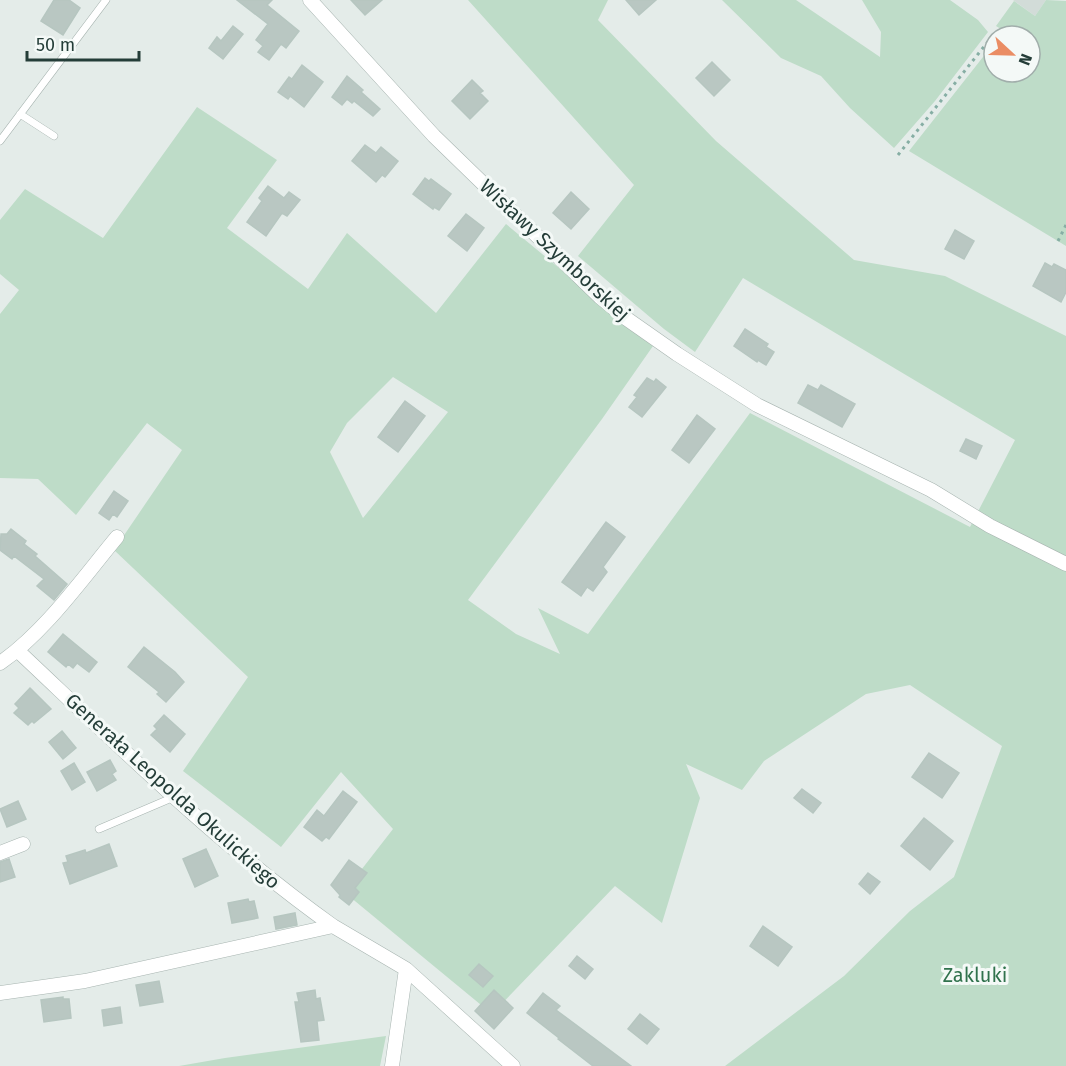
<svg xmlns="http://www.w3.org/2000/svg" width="1066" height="1066" font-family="'Fira Sans',sans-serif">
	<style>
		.built { fill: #d2dcd8 }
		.green { fill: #bedcc8; fill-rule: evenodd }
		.building { fill: #b9c7c2; stroke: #b6c6c0; stroke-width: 1.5 }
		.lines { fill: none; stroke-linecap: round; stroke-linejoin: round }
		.service-casing { stroke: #a7b4b0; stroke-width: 8 }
		.minor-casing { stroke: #a7b4b0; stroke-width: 15 }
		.path { stroke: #86aea4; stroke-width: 3; stroke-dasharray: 3 4.5; stroke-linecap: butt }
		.service { stroke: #fff; stroke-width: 7 }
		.minor { stroke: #fff; stroke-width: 14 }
		.labels { text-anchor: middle; stroke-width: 6; stroke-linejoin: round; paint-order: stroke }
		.street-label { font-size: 20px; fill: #243d38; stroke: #f4f9f7 }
		.park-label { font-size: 20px; fill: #30724d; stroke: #f4f9f7 }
	</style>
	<rect width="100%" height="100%" fill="#e4ece9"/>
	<path class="built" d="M1013,0h33l-11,16z"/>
	<path class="green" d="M468,0h140l-10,20 118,121 138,119 91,16 121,60v730h-341l119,-90 66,-65 44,-34 48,-131 -92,-61 -44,9 -102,67 -22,29 -56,-26 14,34 -38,125 -47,-37 -123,128 -148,-122 49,-63 -52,-57 -60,75 -98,-76 65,-94 -134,-127 68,-100 -35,-27 -71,92 -38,-36 -38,-1v-164l19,-24 -19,-16v-54l25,-31 78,49 94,-131 80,53 -50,68 81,61 39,-56 89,80 70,-89 147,122 -51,73 -134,181 48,34 44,20 -22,-46 50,26 162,-221 220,114 45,-87 -272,-162 -48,74 -31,-23 -86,-73 56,-71zM393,377l55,35 -85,106 -33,-66 17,-29z
		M722,0h74l84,57 1,-25 -19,-32h88l28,20 10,12 -53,69 -41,47 -44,-40 -29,-32 -40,-18z
		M1046,0l20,1v245l-157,-95 85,-108v29h36v-36h-30l4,-5 -8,-5 18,-25 21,15z
		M386,1036l-6,30h-201l46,-8z"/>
	<path class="building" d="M54,0h15l11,8 -17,27 -22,-14z
		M237,0h35l-5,5 32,26 -13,17 -5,-4 -12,16 -11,-8 5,-6 -7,-6 12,-16z
		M351,0h31l-17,15z
		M626,0h30l-17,15z
		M233,26l10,8 -20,25 -14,-11 8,-11 4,4z
		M712,62l18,18 -16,16 -18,-18z
		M302,65l21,17 -19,25 -14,-11 -2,3 -10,-7 11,-15 3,2z
		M347,76l16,14 -2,2 19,17 -7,7 -19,-15 -2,2 -5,-4 -5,6 -10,-8z
		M472,80l11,11 -3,2 8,8 -18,18 -18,-18z
		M365,145l11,8 5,-6 17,14 -13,16 -3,-2 -6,7 -24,-21z
		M425,178l4,3 2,-2 20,15 -12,16 -5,-3 -1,2 -20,-15z
		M268,186l16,12 5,-6 11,8 -13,16 -5,-3 -16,23 -19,-14 15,-21 -3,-3z
		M571,192l18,17 -18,20 -18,-16z
		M466,214l18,14 -17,23 -19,-15z
		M955,230l19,11 -10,18 -19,-10z
		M1045,263l7,4 2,-3 12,6v22l-5,10 -28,-16z
		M745,329l23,15 -2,3 8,5 -8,13 -8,-5 -1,2 -23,-16z
		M647,378l7,4 2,-3 10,8 -24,30 -13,-10 8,-10 -3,-2z
		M808,385l10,5 3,-5 34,19 -13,23 -44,-24z
		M405,401l20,15 -27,36 -20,-15z
		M697,415l18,14 -26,34 -17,-13z
		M966,439l16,7 -6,13 -16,-8z
		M114,491l14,10 -11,16 -4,-3 -4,6 -10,-7z
		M606,522l19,15 -22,30 4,5 -14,19 -6,-4 -6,9 -19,-14z
		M11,529l15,12 -2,3 13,10 -2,2 32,28 -13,16 -17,-14 7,-7 -30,-23 -2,3 -12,-9 1,-16h6z
		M63,634l34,28 -8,10 -12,-9 -4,5 -5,-4 -2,3 -18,-15z
		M144,647l31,25 9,10 -18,20 -9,-8 2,-2 -31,-25z
		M30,688l21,21 -17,14 -2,-2 -4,4 -14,-12 5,-5 -4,-4z
		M164,715l21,19 -15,18 -19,-17 6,-6 -3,-3z
		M62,731l14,17 -13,11 -14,-17z
		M929,753l30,20 -17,25 -30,-21z
		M110,760l6,11 -4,3 4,6 -19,11 -10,-19z
		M74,763l11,19 -13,8 -11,-19z
		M802,789l19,14 -8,10 -19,-15z
		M343,791l14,11 -28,37 -3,-2 -4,4 -18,-14 13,-17 7,6z
		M18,801l8,18 -19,8 -7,-18z
		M924,818l29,23 -23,29 -29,-24z
		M109,844l8,22 -47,18 -7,-21 5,-1 -2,-6 19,-6 1,3z
		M206,849l12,27 -23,11 -12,-28z
		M9,859l6,18 -15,5v-20z
		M349,860l18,13 -12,15 4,4 -10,13 -10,-8 1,-2 -9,-10z
		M868,873l12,9 -10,12 -11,-10z
		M248,899l1,3 5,-1 4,17 -26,5 -4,-20z
		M295,913l2,12 -21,4 -2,-12z
		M763,926l29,21 -14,19 -28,-20z
		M577,956l16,13 -8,10 -16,-13z
		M479,964l14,12 -10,11 -14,-12z
		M159,981l4,21 -23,4 -4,-21z
		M315,990l1,9 4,-1 4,22 -7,1 2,19 -18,2 -6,-40h4l-2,-9z
		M494,990l19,18 -19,21 -19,-18z
		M543,993l17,13 -4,4 75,56h-38l-35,-27 1,-1 -32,-25z
		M63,997v2h6l2,19 -27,4 -3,-22z
		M120,1007l2,16 -18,3 -2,-16z
		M640,1014l19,15 -12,15 -19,-15z"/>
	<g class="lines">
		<defs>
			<path id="service" d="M20,114l34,22
				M0,141l106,-141
				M99,829l75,-32"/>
			<path id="minor" d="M310,0l124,136 166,161 27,22 50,35 80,51 174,85 59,36 76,38
				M18,651c101,95 201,194 315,275
				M0,663c45,-31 82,-84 117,-126
				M0,853l23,-9
				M0,993l85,-12 248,-55 73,43 107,97
				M392,1066l14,-97"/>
		</defs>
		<use href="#service" class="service-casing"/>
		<use href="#minor" class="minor-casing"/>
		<path class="path" d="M898,155l96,-121
			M1058,241l8,-16"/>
		<use href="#service" class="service"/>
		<use href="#minor" class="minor"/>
	</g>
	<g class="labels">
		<g class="street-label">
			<text transform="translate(555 250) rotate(43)" y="7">Wisławy Szymborskiej</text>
			<text transform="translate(173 791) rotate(42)" y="7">Generała Leopolda Okulickiego</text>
		</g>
		<g class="park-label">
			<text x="975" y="982">Zakluki</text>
		</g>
	</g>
	<g transform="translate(1012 54) rotate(112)"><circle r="28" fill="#f4f9f7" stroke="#a1aeab" stroke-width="1.5"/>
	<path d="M0-4.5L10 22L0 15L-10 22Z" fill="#ea8d64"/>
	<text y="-9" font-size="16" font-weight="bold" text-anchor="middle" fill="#243d38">N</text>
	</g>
	<path d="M27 51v9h112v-9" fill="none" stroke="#243d38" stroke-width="3"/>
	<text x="36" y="51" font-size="18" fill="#243d38" stroke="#f4f9f7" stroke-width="4.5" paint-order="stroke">50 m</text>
</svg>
